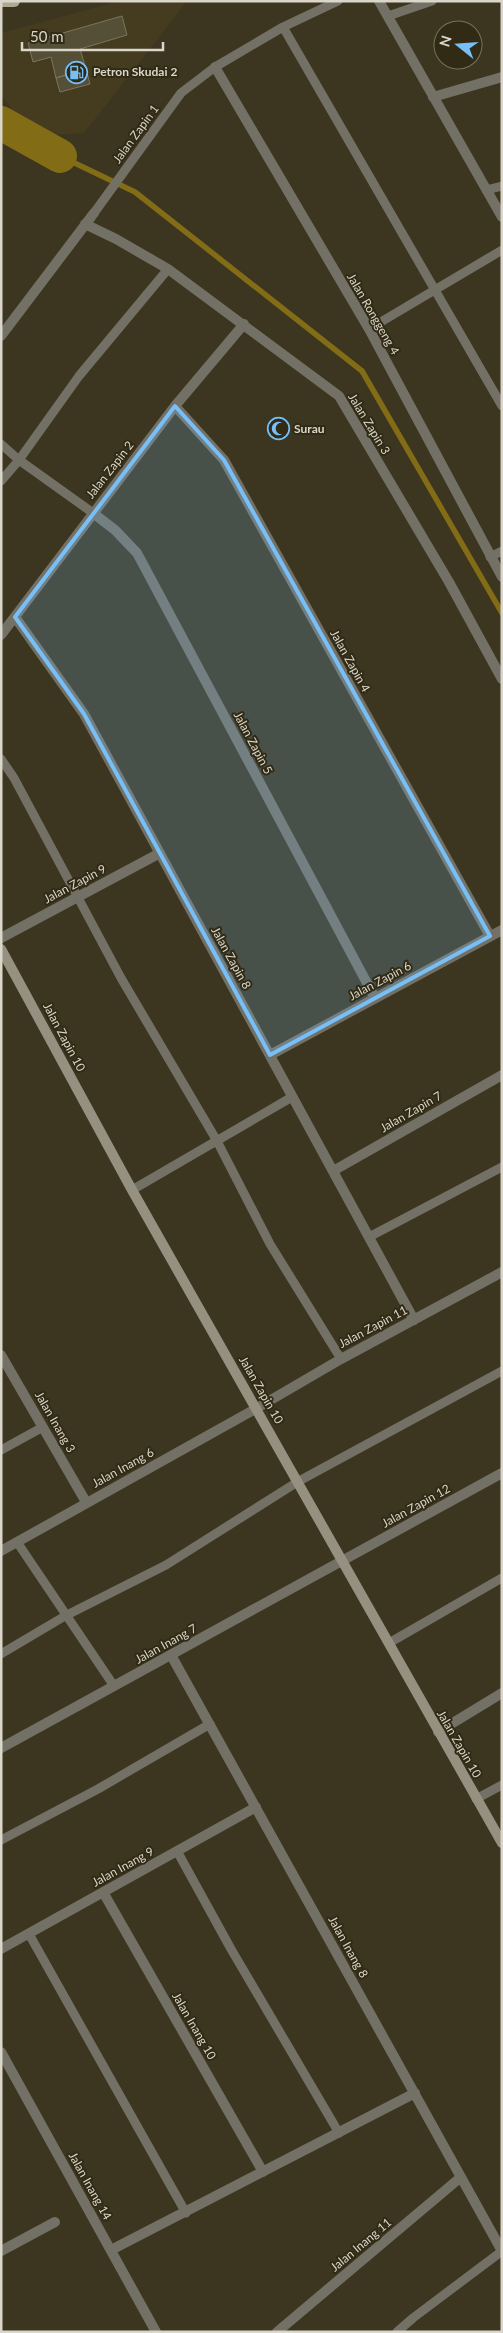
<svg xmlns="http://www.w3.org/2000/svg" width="503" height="2333" font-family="Lato,sans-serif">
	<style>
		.built { fill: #453c20 }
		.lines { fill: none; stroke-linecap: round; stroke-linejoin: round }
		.stream { stroke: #836c16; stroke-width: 5.5 }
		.river { stroke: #836c16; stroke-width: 34 }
		.building { fill: #554f38; stroke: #7c755d }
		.lane { stroke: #737066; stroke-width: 9 }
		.street { stroke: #737066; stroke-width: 10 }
		.secondary { stroke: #959080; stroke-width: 10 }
		.primary { stroke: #afa994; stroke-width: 12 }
		.marked { fill: #77bff7; fill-opacity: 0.2; stroke: #77bff7; stroke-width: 4; stroke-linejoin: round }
		.labels { text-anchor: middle; stroke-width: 4; stroke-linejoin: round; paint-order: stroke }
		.poi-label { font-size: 12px; font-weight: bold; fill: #dad7ca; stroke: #312b16; text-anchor: start }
		.street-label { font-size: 12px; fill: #dad7ca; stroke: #312b16 }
	</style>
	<rect width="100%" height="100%" fill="#3c3520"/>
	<path class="built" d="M120,1h67l-103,132 -51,3 -32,-41v-62z"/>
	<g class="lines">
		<path class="stream" d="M60,156l75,36 227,179 140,242"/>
		<path class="river" d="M1,123l59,33"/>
	</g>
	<path class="building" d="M122,16l5,19 -47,14 6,20 -30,9 -5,-21 -18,5 -5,-19z
		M86,69l4,15 -30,8 -4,-14z"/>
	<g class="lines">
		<path class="lane" d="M388,16l44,-15
			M283,27l219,379
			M486,190l16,-4
			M94,213l87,-120 34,-26 68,-40 55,-26
			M369,329l133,-79
			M1,444l18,16 74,53
			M1,481l18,-21 60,-84 89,-107
			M490,557l12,-6
			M1,759l13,19 107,200 96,163 53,103 71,115
			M132,1190l160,-93
			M369,1237l133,-70
			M1,1450l42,-23
			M17,1542l97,144
			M389,1643l113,-65
			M1,1654l64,-38 101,-51 133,-84 203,-110
			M476,1799l26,-14
			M1,1840l97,-51 112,-65
			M177,1851l54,98 108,184
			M29,1934l157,279
			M397,2332l16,-14 89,-67"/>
		<path class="street" d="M379,1l123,216
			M215,67l154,262 133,248
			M433,97l69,-20
			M85,224l31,15 52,30 171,127 110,186 53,97
			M1,336l93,-123
			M175,406l49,54 266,476
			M93,513l22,17 22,23 238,445
			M15,617l69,97 330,606
			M1,635l174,-229 69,-82
			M1,938l159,-85
			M270,1055l232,-125
			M333,1171l169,-96
			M1,1355l85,147
			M1,1551l256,-143 84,-49 161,-87
			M171,1655l331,596
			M438,1732l64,-39
			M1,1748l501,-275
			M103,1892l160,280
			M1,1949l255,-142
			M1,2052l155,280
			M111,2250l304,-157
			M1,2251l54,-29
			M277,2332l184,-155"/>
		<path class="secondary" d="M1,949l131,241 370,653"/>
		<path class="primary" d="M3,1h11"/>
	</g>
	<path class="marked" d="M175,406l49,54 266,476 -220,119 -186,-341 -69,-97z"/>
	<defs>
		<symbol id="fuel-ring" viewBox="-11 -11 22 22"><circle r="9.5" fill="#312b16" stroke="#77bff7" stroke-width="1.5"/><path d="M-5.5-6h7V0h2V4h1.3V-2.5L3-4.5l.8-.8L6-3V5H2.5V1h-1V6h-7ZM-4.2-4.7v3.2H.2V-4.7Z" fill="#77bff7"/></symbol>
		<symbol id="mosque-ring" viewBox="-11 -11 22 22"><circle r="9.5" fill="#312b16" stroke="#77bff7" stroke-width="1.5"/><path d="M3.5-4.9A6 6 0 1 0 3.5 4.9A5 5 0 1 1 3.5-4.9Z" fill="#77bff7"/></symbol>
	</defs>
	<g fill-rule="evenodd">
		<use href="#fuel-ring" x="64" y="60" width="25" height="25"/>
		<use href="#mosque-ring" x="266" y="416" width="25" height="25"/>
	</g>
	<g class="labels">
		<g class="poi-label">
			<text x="93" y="76">Petron Skudai 2</text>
			<text x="294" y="433">Surau</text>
		</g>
		<g class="street-label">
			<text transform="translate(136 134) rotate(-54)" y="4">Jalan Zapin 1</text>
			<text transform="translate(373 314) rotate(60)" y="4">Jalan Ronggeng 4</text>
			<text transform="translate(369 424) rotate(59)" y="4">Jalan Zapin 3</text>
			<text transform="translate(110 470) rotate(-52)" y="4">Jalan Zapin 2</text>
			<text transform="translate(350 661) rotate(61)" y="4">Jalan Zapin 4</text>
			<text transform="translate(253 743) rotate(62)" y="4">Jalan Zapin 5</text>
			<text transform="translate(75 884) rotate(-28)" y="4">Jalan Zapin 9</text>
			<text transform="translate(231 958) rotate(61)" y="4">Jalan Zapin 8</text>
			<text transform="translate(380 981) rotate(-28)" y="4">Jalan Zapin 6</text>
			<text transform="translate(64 1037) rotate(62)" y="4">Jalan Zapin 10</text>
			<text transform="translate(411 1112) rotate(-30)" y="4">Jalan Zapin 7</text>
			<text transform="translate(373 1327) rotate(-28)" y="4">Jalan Zapin 11</text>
			<text transform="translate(261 1390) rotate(60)" y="4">Jalan Zapin 10</text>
			<text transform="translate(55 1422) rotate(60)" y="4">Jalan Inang 3</text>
			<text transform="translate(123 1468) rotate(-29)" y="4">Jalan Inang 6</text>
			<text transform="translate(416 1506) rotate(-29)" y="4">Jalan Zapin 12</text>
			<text transform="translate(166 1644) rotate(-29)" y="4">Jalan Inang 7</text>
			<text transform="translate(459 1744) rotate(60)" y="4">Jalan Zapin 10</text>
			<text transform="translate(123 1867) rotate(-29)" y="4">Jalan Inang 9</text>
			<text transform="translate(348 1947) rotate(61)" y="4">Jalan Inang 8</text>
			<text transform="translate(194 2026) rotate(60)" y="4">Jalan Inang 10</text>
			<text transform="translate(90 2186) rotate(61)" y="4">Jalan Inang 14</text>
			<text transform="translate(361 2245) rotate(-40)" y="4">Jalan Inang 11</text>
		</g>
	</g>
	<rect width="503" height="2333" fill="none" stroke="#dad7ca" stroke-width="5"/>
	<g transform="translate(458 45) rotate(287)"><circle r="24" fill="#312b16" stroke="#75705e"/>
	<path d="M0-4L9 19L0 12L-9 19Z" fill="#77bff7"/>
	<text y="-8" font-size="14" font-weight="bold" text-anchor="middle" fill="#dad7ca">N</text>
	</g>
	<path d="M22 42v8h141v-8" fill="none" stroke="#dad7ca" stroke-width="2.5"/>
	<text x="30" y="42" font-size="15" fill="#dad7ca" stroke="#312b16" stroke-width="4" paint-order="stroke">50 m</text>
</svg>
